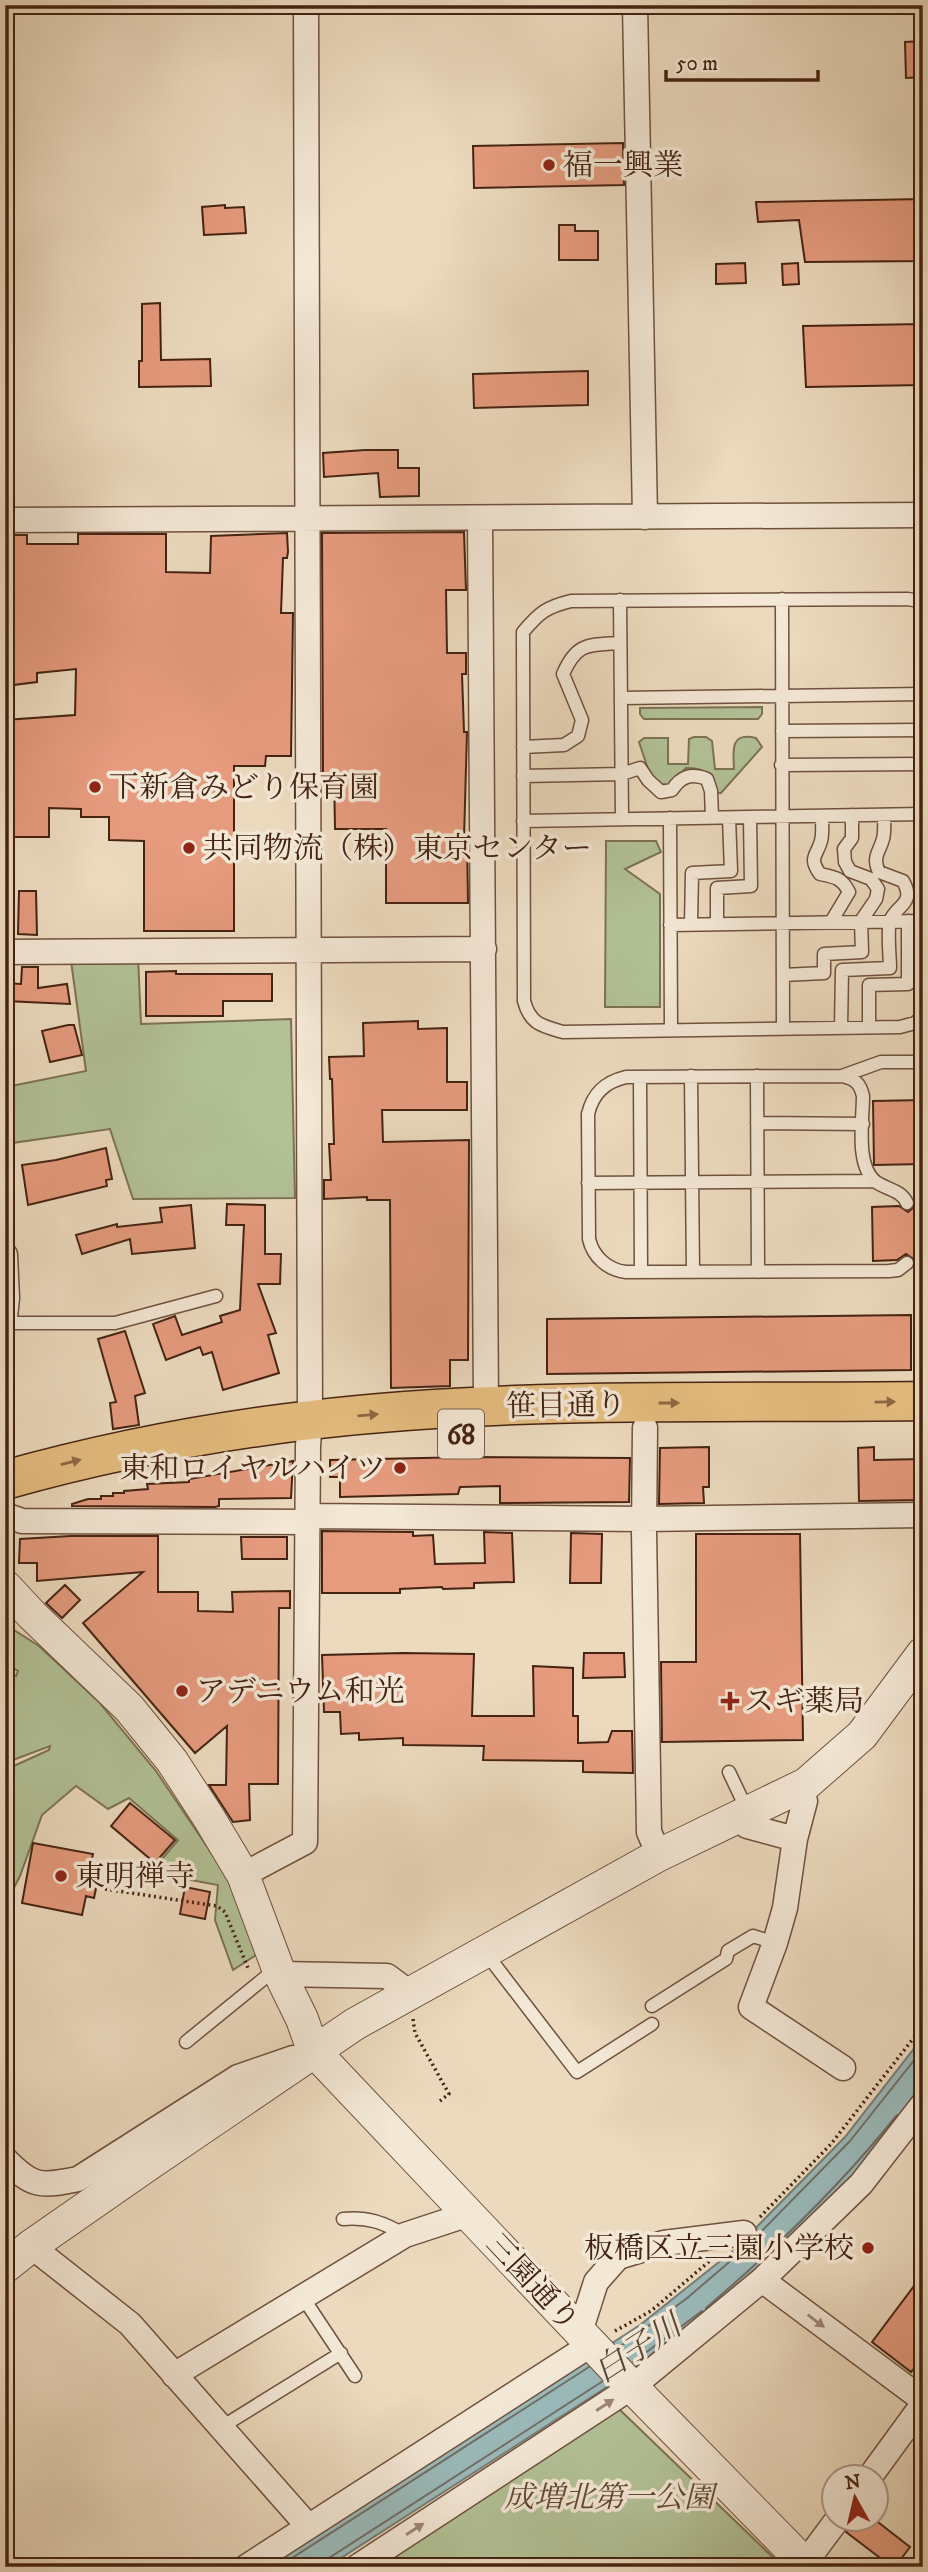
<svg xmlns="http://www.w3.org/2000/svg" width="928" height="2572" font-family="'IM FELL DW Pica','Noto Serif JP',serif">
	<style>
		.green { fill: #b2c196; stroke: #7c7254; stroke-width: 2 }
		.water { fill: #9ab9b9; stroke: #787d76; stroke-width: 2 }
		.lines { fill: none; stroke-linecap: round; stroke-linejoin: round }
		.shore { stroke: #706e66; stroke-width: 2 }
		.building { fill: #e69b7e; stroke: #452312; stroke-width: 2 }
		.service-casing { stroke: #6f513d; stroke-width: 15 }
		.minor-casing { stroke: #6f513d; stroke-width: 27 }
		.tertiary-casing { stroke: #6f513d; stroke-width: 34 }
		.primary-casing { stroke: #452312; stroke-width: 41 }
		.path { stroke: #452312; stroke-width: 3.5; stroke-dasharray: 2 3.5; stroke-linecap: butt }
		.service { stroke: #f3e7d5; stroke-width: 12 }
		.minor { stroke: #f3e7d5; stroke-width: 24 }
		.tertiary { stroke: #f3e7d5; stroke-width: 32 }
		.primary { stroke: #e6bd7f; stroke-width: 38 }
		.oneway { fill: #8d6843 }
		.oneway2 { fill: #9c8574 }
		.poi-dot { fill: #8f2418; stroke: #f3e7d5; stroke-width: 2.5 }
		.labels { text-anchor: middle; stroke-width: 7; stroke-linejoin: round; paint-order: stroke }
		.shield { fill: #f3e7d5; stroke: #795e4c; stroke-width: 2 }
		.shield-label { font-size: 28px; font-weight: bold; fill: #452312 }
		.poi-label { font-size: 30px; fill: #452312; stroke: #f3e7d5; text-anchor: start }
		.street-label { font-size: 30px; fill: #452312; stroke: #f3e7d5 }
		.park-label { font-size: 30px; font-style: italic; fill: #604a33; stroke: #f3e7d5 }
		.water-label { font-size: 32px; font-style: italic; fill: #5a483c; stroke: #f3e7d5 }
	</style>
	<rect width="100%" height="100%" fill="#ecdabe"/>
	<filter id="stains"><feTurbulence type="fractalNoise" baseFrequency=".00286" numOctaves="4"/><feColorMatrix values="0 0 0 0 .2 0 0 0 0 .09 0 0 0 0 .02 0 0 0 .5 -.17"/></filter>
	<radialGradient id="worn" r=".72"><stop offset=".6" stop-color="#630" stop-opacity="0"/><stop offset="1" stop-color="#630" stop-opacity=".3"/></radialGradient>
	<path class="green" d="M762,707v7l-4,5h-114l-4,-5v-6z
		M694,737h12l6,4 3,28h19c-1,-19 -4,-37 22,-31l6,9 -41,46h-4c-3,-17 -13,-26 -31,-25l-17,17 -9,-1 -11,-12 -10,-30 5,-4h24v26h20l1,-25z
		M606,841h50l5,11 -36,17 35,25v113h-55z
		M138,956l3,68 150,-5 4,179 -162,1 -23,-70 -98,14 -6,-56 80,-16 -15,-110z
		M14,1630l25,16 60,56 57,69 75,111 25,73 -23,15 -18,-50 3,-35 -38,-7 -23,-13 21,-25 -49,-42 -21,11 -32,-23 -34,29 -22,61 -15,29v-135l44,-20 1,-4 -45,17v-94l11,7 2,-5 -13,-8v-20z
		M618,2408l165,159h-404z"/>
	<path class="water" d="M923,2037v57l-49,61 -101,105 -135,107 -311,200h-62l375,-242 94,-75 111,-113z"/>
	<g class="lines">
		<path class="shore" d="M757,2236l93,-95 73,-92
			M706,2308c69,-59 134,-122 191,-193
			M619,2347l67,-48 62,-53
			M633,2362l69,-51
			M278,2567l311,-200
			M325,2567l4,-9 274,-177"/>
	</g>
	<path class="building" d="M923,41v36l-17,1 -1,-36z
		M623,143l1,42 -150,3 -1,-42z
		M923,199v62l-118,1 -6,-42 -41,2 -2,-20z
		M225,205v3l19,-1 2,26 -42,2 -2,-28z
		M559,225h16v6h23v29h-39z
		M745,263l1,20 -30,1v-20z
		M798,263l1,21 -16,1 -1,-21z
		M160,303l1,57 49,-1 1,27 -72,1v-26h3v-57z
		M923,324v61l-117,2 -3,-61z
		M588,371v34l-114,3 -1,-34z
		M365,450h33v18h21v28l-39,1 -2,-24 -54,4 -1,-24z
		M464,532l2,58h-20l1,63h19v21h-4l2,58h3l-3,107h3l1,64h-82v-74h-51l-1,-56h-11l-1,-240z
		M287,533l1,19 -1,6h-4l-2,55h12l-2,143h-25l-1,10h-31v165h-90v-90l-35,-1v-23h-28v-8l-32,-1v29h-44v-117l70,-5 1,-46 -39,4v9l-32,4 1,-151h21v9h51v-10h88v38l44,1 1,-37z
		M19,891h17l1,44 -19,-1z
		M22,967h16v21l29,-4 3,20 -65,-3v-18l16,1z
		M176,971v3h96v27h-49v15h-77v-44z
		M418,1021v8l29,-1v54h20v28h-85l1,32 86,-2 -1,220h-18v26l-59,2 -1,-188h-23v-3l-43,2v-19h7l-2,-36h5l-2,-65h-2l-1,-22 35,-1 -1,-33z
		M68,1025h6l8,30 -32,7 -8,-31z
		M923,1100v64l-49,1 -1,-64z
		M106,1148l6,31 -6,1 1,6 -79,19 -6,-40 34,-5z
		M227,1204l38,1v49h16l-1,30h-22l18,49 -8,2 11,38 -56,17 -11,-38 -9,3 -3,-8 -34,13 -13,-36 22,-8 7,19 40,-13 -2,-6 20,-6 4,-85h-18z
		M191,1205l4,43 -63,6 -2,-15 -48,15 -6,-19 41,-11v3l45,-5 -2,-14z
		M899,1206l9,6 7,-6h8v53l-8,1 -9,-6 -9,6 -24,1 -1,-54z
		M911,1315v55l-364,4v-55z
		M125,1331l20,62 -10,3 4,29 -26,4 -3,-26 6,-1 -18,-63z
		M709,1447v40h-6l1,16 -45,1 1,-56z
		M874,1447v13l49,-1v41l-64,1 -1,-53z
		M470,1457l160,1 -1,44 -129,1v-17l-40,1 -2,7 -118,3v-20h-10v-17z
		M293,1461l-2,37 -72,1v7l-4,1 -143,-1v-2l16,-5h13v-3h12v-3h11v-2l24,-2 -1,-5 42,-2v-3z
		M322,1531l91,1v4l20,-1 2,29 50,-1 -1,-31 28,1 2,49 -40,1v5l-31,1 -1,-2 -42,2v4h-78z
		M571,1533l31,1 -1,49h-31z
		M696,1534h104l3,206 -141,2 -1,-80h35z
		M71,1536h87v56h40v19l35,1 -1,-20 58,-1v17h-11l-1,176h-29l1,36 -17,2 -24,-37h17l1,-59 -32,27 -112,-130 60,-51 -106,9v-18h-18l1,-24z
		M241,1537h46v22h-45z
		M65,1585l15,15 -18,18 -16,-15z
		M403,1653l71,1 -2,62h62l-1,-50 40,2v48h5v27l30,-1 4,-11h20l1,42 -50,-1v-11l-100,-1 1,-14 -81,-1v-7l-44,2v-7l-18,1 -1,-22h-16l-2,-57z
		M584,1653h40l1,24 -42,1z
		M130,1803l45,37 -20,23 -44,-37z
		M33,1843l60,11 -4,18 10,2 -5,24 -8,-2 -4,19 -60,-12z
		M185,1887l25,5 -5,27 -25,-5z
		M923,2274v83l-12,15 -39,-30z
		M854,2519h20l36,28 -15,20h-3l-46,-35z"/>
	<g class="lines">
		<defs>
			<path id="service" d="M782,599l1,430
				M620,600l2,219
				M923,602l-15,-3 -337,2c-25,6 -32,12 -48,31l1,369c6,23 18,25 39,31l337,-5 15,-4 8,-7
				M621,698l302,-4
				M782,731l141,-1
				M523,747l41,-2 14,-9 4,-16 -19,-46c14,-32 26,-29 57,-31
				M781,765l142,-1
				M523,776l99,-2 18,-6 8,12 13,12 11,-2c9,-14 19,-17 35,-11l4,12 1,26
				M822,816c0,7 1,18 -1,25 -4,15 -13,16 -1,33 15,3 22,4 29,18l-18,30
				M670,818l1,212
				M523,821l400,-7
				M691,924l1,-51 39,-2 -2,-53
				M717,924v-36l34,-2 -1,-69
				M670,925l253,-4
				M783,975l41,-2v-19l38,-2 -1,-31 15,-22 2,-10 -7,-10 -21,-8 -5,-9 -1,-13 8,-11v-23
				M869,1027v-42l39,-1v-63
				M841,1028l1,-58 48,-2c0,-11 -3,-36 0,-47 6,-16 26,-17 13,-40l-24,-9c-7,-15 0,-19 4,-33 2,-7 1,-17 1,-24
				M691,1076l2,196
				M757,1076l1,196
				M842,1076l39,-14h42
				M640,1077l1,195
				M757,1123l106,1
				M588,1183l287,-2
				M907,1263l-9,7 -9,1 -263,1c-18,-2 -33,-15 -37,-33l-1,-125c5,-21 17,-32 38,-37l216,-1c13,3 18,7 21,20 0,24 -8,70 13,86 12,8 25,8 31,21
				M5,1323h110l101,-27
				M729,1772l19,40
				M485,1952l92,120 75,-48
				M652,2006l74,-47 2,-8 25,-15 22,7
				M186,2042l81,-66 13,-2
				M343,2219c25,-2 40,3 62,16
				M302,2296l53,80
				M220,2428l121,-75"/>
			<path id="minor" d="M635,5l10,512
				M480,518l6,889
				M5,520l918,-5
				M5,952l479,-3
				M5,1255l2,43 -2,19
				M645,1428l-1,103 5,301 10,23
				M5,1515l17,6 285,1
				M307,1516l337,3 279,-4
				M800,1787l5,14 -10,38 -10,69 -10,35 -24,64 92,61
				M740,1816l7,10 48,13
				M243,1875l62,-33 3,-396 2,-26 -4,-1415
				M280,1974l107,2 23,17
				M5,2159c27,28 36,28 73,20l160,-102 55,-19
				M31,2246l99,78 178,202
				M762,2280l161,120
				M580,2332l16,-50 22,-25 46,-14 80,-10
				M174,2375l231,-140 64,-21
				M869,2478l54,-74
				M805,2563l32,-43
				M246,2567l346,-223
				M357,2567l275,-180 130,-107 99,-96 62,-80"/>
			<path id="tertiary" d="M5,1586l27,29 97,93 43,53 37,57 34,57 37,99 22,45 11,31 319,337 176,180
				M5,2267l26,-21 118,-82 206,-140 304,-169 147,-71 56,-49 61,-82"/>
			<path id="primary" d="M5,1480c100,-28 203,-48 306,-60 202,-24 408,-16 612,-19"/>
		</defs>
		<use href="#service" class="service-casing"/>
		<use href="#minor" class="minor-casing"/>
		<use href="#tertiary" class="tertiary-casing"/>
		<use href="#primary" class="primary-casing"/>
		<path class="path" d="M105,1889l112,17 8,6 23,56
			M413,2019l2,14 34,61 -9,7
			M760,2217l71,-73 92,-118
			M615,2331l36,-20 61,-52"/>
		<use href="#service" class="service"/>
		<use href="#minor" class="minor"/>
		<use href="#tertiary" class="tertiary"/>
		<use href="#primary" class="primary"/>
	</g>
	<defs><path id="oneway-solid" d="M-6-.8H1V-3.2L6.5 0L1 3.2V.8H-6Z" transform="scale(1.75)"/></defs>
	<g class="oneway">
		<use href="#oneway-solid" transform="translate(885 1402) rotate(-1)"/>
		<use href="#oneway-solid" transform="translate(669 1403)"/>
		<use href="#oneway-solid" transform="translate(368 1415) rotate(-5)"/>
		<use href="#oneway-solid" transform="translate(71 1462) rotate(-14)"/>
	</g>
	<g class="oneway2">
		<use href="#oneway-solid" transform="translate(816 2321) rotate(37)"/>
		<use href="#oneway-solid" transform="translate(605 2405) rotate(-33)"/>
		<use href="#oneway-solid" transform="translate(415 2529) rotate(-33)"/>
	</g>
	<g class="poi-dot">
		<circle cx="549" cy="165" r="7"/>
		<circle cx="95" cy="787" r="7"/>
		<circle cx="189" cy="848" r="7"/>
		<circle cx="400" cy="1468" r="7"/>
		<circle cx="182" cy="1691" r="7"/>
		<path d="M726.5 1690.5h7v7h7v7h-7v7h-7v-7h-7v-7h7z"/>
		<circle cx="61" cy="1876" r="7"/>
		<circle cx="868" cy="2248" r="7"/>
	</g>
	<g class="labels">
		<rect class="shield" x="438" y="1409.5" width="46" height="49" rx="5"/>
		<g class="shield-label">
			<text x="461" y="1444">68</text>
		</g>
		<g class="poi-label">
			<text x="563" y="175">福一興業</text>
			<text x="109" y="797">下新倉みどり保育園</text>
			<text x="203" y="858">共同物流（株）東京センター</text>
			<text x="386" y="1478" text-anchor="end">東和ロイヤルハイツ</text>
			<text x="196" y="1701">アデニウム和光</text>
			<text x="744" y="1711">スギ薬局</text>
			<text x="75" y="1886">東明禅寺</text>
			<text x="854" y="2258" text-anchor="end">板橋区立三園小学校</text>
		</g>
		<g class="street-label">
			<text transform="translate(566 1405) rotate(-1)" y="10">笹目通り</text>
			<text transform="translate(533 2282) rotate(47)" y="10">三園通り</text>
		</g>
		<g class="park-label">
			<text x="609" y="2507">成増北第一公園</text>
		</g>
		<g class="water-label">
			<text transform="translate(637 2348) rotate(-33)" y="11">白子川</text>
		</g>
	</g>
	<rect width="928" height="2572" fill="none" stroke="#ecdabe" stroke-width="28"/>
	<rect x="7" y="7" width="914" height="2558" fill="none" stroke="#452312" stroke-width="3.5"/>
	<rect x="14" y="14" width="900" height="2544" fill="none" stroke="#452312" stroke-width="2"/>
	<g transform="translate(855 2498) rotate(352)"><circle r="33" fill="#f3e7d5" stroke="#ad9987" stroke-width="2"/>
	<path d="M0-5L12 26L0 18L-12 26Z" fill="#8f2418"/>
	<text y="-10" font-size="19" font-weight="bold" text-anchor="middle" fill="#452312">N</text>
	</g>
	<path d="M666 70v10h152v-10" fill="none" stroke="#452312" stroke-width="3.5"/>
	<text x="676" y="70" font-size="21" fill="#452312" stroke="#f3e7d5" stroke-width="5" paint-order="stroke">50 m</text>
	<rect width="100%" height="100%" filter="url(#stains)"/>
	<rect width="100%" height="100%" fill="url(#worn)"/>
</svg>
